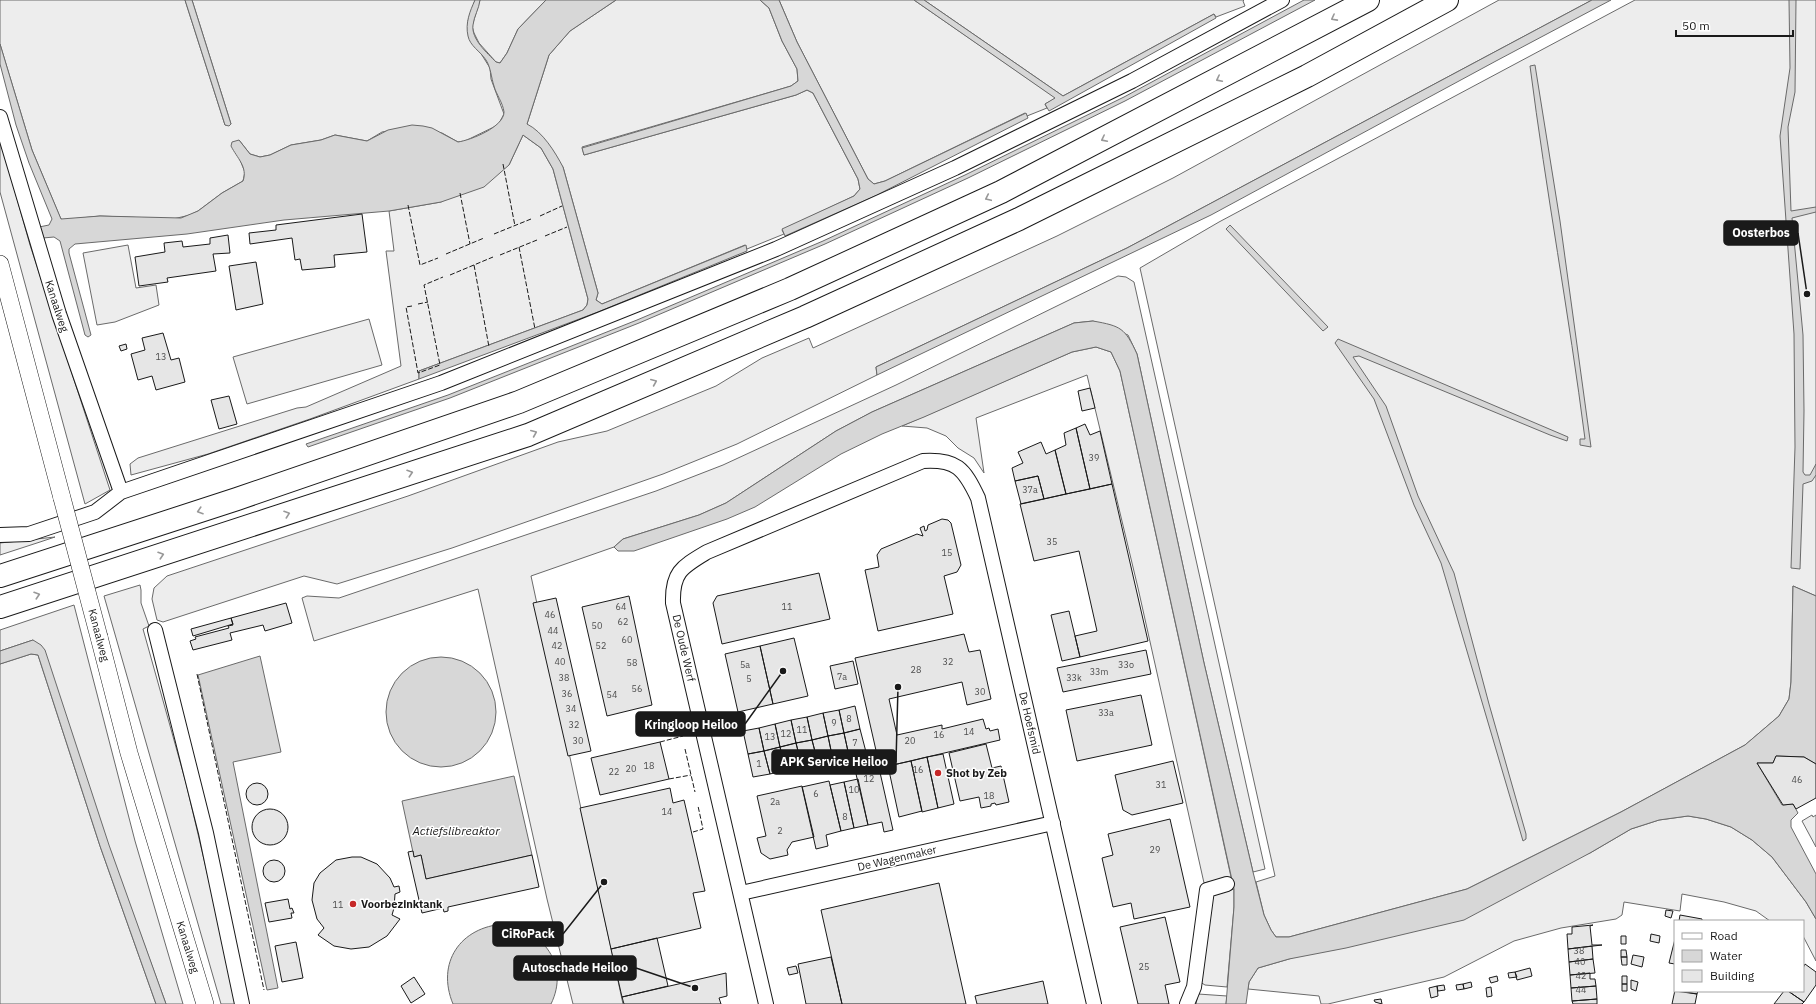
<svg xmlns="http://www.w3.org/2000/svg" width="1816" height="1004" font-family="'IBM Plex Sans',sans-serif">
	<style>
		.built { fill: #ededed; stroke: #6a6a6a }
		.water { fill: #d7d7d7; stroke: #6a6a6a }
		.building { fill: #e6e6e6; stroke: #1a1a1a }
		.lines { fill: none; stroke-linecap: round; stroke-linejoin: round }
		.minor-casing { stroke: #1a1a1a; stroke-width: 16 }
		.tertiary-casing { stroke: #1a1a1a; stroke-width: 18 }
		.motorway-casing { stroke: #1a1a1a; stroke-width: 24 }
		.minor { stroke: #fff; stroke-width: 14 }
		.tertiary { stroke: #fff; stroke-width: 17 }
		.motorway { stroke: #fff; stroke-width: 22 }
		.tertiary-bridge-casing { stroke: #1a1a1a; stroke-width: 18; stroke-linecap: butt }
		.tertiary-bridge { stroke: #fff; stroke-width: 17 }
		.fence { stroke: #1a1a1a; stroke-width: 1; stroke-dasharray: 5 2; stroke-linecap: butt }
		.oneway { stroke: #989898 }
		.poi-dot { fill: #c62828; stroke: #fff; stroke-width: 1.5 }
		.labels { text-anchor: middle; stroke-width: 3; stroke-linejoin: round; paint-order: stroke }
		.number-label { font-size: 9px; fill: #4d4d4d }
		.street-label { font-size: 11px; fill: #1a1a1a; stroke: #fff }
		.poi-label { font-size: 11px; font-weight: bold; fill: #1a1a1a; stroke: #fff; text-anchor: start }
		.water-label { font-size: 12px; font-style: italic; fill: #1a1a1a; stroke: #fff }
		.leader { fill: none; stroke: #1a1a1a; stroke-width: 1.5 }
		.callout-dot { fill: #1a1a1a; stroke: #fff; stroke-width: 1.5 }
		.callout { fill: #1a1a1a; stroke: #1a1a1a; stroke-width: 1.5 }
		.callout-label { font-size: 12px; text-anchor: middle; font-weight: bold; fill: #fff }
	</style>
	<rect width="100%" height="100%" fill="#fff"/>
	<path class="built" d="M0,0h185l40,125 6,-1 -39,-124h283l-7,21 12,31 10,16 1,11 13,35 -6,11 -33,16 -7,1 -16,-9 -45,-4 -15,3 -15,9 -32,-6 -14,5 -30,5 -21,10 -10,2 -10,-3 -11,-14 1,20 5,12 -2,9 -21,12 -24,18 -8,4 -17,4 -73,-3 -38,4 -2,-3 -28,-67 -26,-86 -6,-20z
		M480,0h66l-28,29 -11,24 -7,10 -4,-1 -17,-19 -5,-10 -2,-7z
		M616,0h144l9,8 13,33 15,28 1,12 -7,5 -10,3 -199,58 2,8 212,-60 11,-5 6,3 45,86 2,10 -6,7 -72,34 2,4 -37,15 -2,-4 -143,59 -6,-4 2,-7 -35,-126 -36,-43 22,-69 21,-24z
		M779,0h135l142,98 -11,6 2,4 -20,8 -2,-3 -140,68 -11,3 -6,-5 -71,-137z
		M924,0h320l-1,1 2,5 -29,11 -2,-3 -151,82z
		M1499,0h93l-465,248 -251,119 1,8 -140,69 -74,30 -211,74 -115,36 -33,-8 -141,46 -6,-2 -5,-21 2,-11 13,-12 241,-80 150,-54 49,-11 109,-45 46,-28 47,-20 4,10 244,-112 116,-58z
		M1635,0h181v596l-23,-10 -2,96 -2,17 -10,17 -34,29 -124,67 -154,77 -178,48h-13l-5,-7 -7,-15 -8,-33 19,-6 -135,-608 79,-46z
		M523,135l18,13 12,21 35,130 -1,6 -4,5 -164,61v8l-109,40 -102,35 -77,21 -1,-11 8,-6 159,-50 9,-1 95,-41 -15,-115h8l-5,-40 52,-9 68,-37z
		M0,138l30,107 80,245 -25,14 -85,-312z
		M128,245l8,43 20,-3 3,20 -44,17 -18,3 -14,-72z
		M1118,276l8,1 8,5 131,587 -12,3 -49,-209 -67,-309 -9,-19 -35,-14 -19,2 -202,89 -36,19 -110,72 -27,12 -76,24 -9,8 -83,29 92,428h-50l-26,-105 -69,-310 -164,52 -12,-43 5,-2 32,2 317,-107 67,-26 173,-80z
		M369,319l13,46 -135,39 -14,-47z
		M1096,347l15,5 9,19 111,506 -27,6 -66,-295 -51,-213 -111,43 8,55 -10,-15 -16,-10 -12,-12 -19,-8 -25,-2 170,-74z
		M55,537l-15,5 -40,13v-12z
		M140,585l1,5v13l8,23 -6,3 43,154 52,221h-17l-117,-408z
		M74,605l61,236 48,163h-17l-133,-364 -33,11v-21z
		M31,654l7,1 62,191 56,158h-156v-340z
		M1812,815l1,2 3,-2v32l-14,-26z
		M1688,816l18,3 25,8 21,13 20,17 34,45 10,17v42l-13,-25v-15h-33l-14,-10 -32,-9 -42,-8 -2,17 -56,-9 -2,13 -6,4 -55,9 -47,13 -70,36 -116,27h-7l-2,-8 -71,-7 1,-7 9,-14 31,-9 301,-106 41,-24 28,-9z
		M1234,889v18l-7,80 -22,-2 -5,-3 12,-86z
		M1198,994l29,2 -1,8h-30z"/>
	<path class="water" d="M185,0h7l39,124 -2,2 -4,-1z
		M475,0h5c-1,9 -6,16 -7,25 -2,14 14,28 23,37l4,1 7,-10 11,-24 28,-29h70l-46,31 -21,24 -22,69c16,8 28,28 36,43l35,126 -2,7 6,4 144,-59 1,6 -149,61 -179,67v-8l164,-61 4,-5 1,-6 -35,-130 -12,-21 -18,-13 -14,30 -25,22 -43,15 -52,9 -105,9 -97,14 -112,10 -6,5v4l22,82 -3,2 -3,-2 -25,-94 -6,-4 -11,1 -4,-11 10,-2 3,-6 -23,-56 -13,-38 -16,-61v-20l32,106 29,69 39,-3 81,2 17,-7 24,-18 21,-12c5,-14 -6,-23 -12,-35l1,-4 7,-2 11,14 10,3 10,-2 21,-10 30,-5 14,-5 32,6 21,-11 24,-5 11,1 9,2 26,14c13,-2 46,-15 46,-30 -1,-9 -8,-18 -10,-26 -3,-9 -3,-18 -8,-26 -6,-9 -16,-14 -18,-24 -3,-13 2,-25 7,-36z
		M760,0h19l18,42 71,137 6,5 11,-3 141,-68 2,5 -151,77 -92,41 -3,-7 72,-33 6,-7 -2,-10 -45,-86 -6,-3 -11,5 -212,60 -2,-7 199,-59 10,-3 7,-5 -1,-12 -15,-28 -13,-33z
		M914,0h10l139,96 151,-82 2,4 -167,93 -4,-7 10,-6z
		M1304,0h11l-190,101 -157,77 -143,66 -186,79 -189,75 -142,49 -2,-3 142,-49 189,-75 186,-79 142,-66 159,-78z
		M1592,0h19l-115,61 -285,154 -334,160 -1,-8 251,-119z
		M1789,0h7l-1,92 -7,35 3,84 25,-4v5l-24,6 11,117 1,76 -1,61 2,3h5l6,-11v11l-4,6 -9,3 -3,85 -9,-1 4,-121 -1,-113 -14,-198 10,-68z
		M1535,65l25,156 31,226 -11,-2v-6h5c-16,-125 -39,-248 -55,-373z
		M1230,225l98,102 -5,4 -97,-102z
		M1093,321c28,5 32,7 44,33l67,309 49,209 11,43 7,15 5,7h13l178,-48 154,-77 124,-67 34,-29 10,-17 2,-17 2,-96 23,10v168l-12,-7 -28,-1 -3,7h-16l25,42 11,-1 5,9 -7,7v7l25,47v45l-10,-17 -34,-45 -20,-17 -21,-13 -25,-8 -18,-3 -29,4 -28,9 -41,24 -126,67 -118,28 -57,11 -31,9 -9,14 -3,22h-20l8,-97v-18l-114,-518 -9,-19 -15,-5 -24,5 -148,65 -42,17 -41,20 -86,53 -28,12 -93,32h-16l-4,-4 9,-8 76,-24 27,-12 110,-72 36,-19 202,-89z
		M1338,339l230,98 -1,4 -17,-6 -191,-79 -6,1 33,49 32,90 36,77 35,131 37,130v5l-3,2 -82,-278 -27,-58 -40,-106 -39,-56z
		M33,640l8,5 4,5 64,195 57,159h-10l-56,-158 -62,-191 -7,-1 -31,10v-13z
		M260,656l21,96 -48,10 45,226 -11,2 -69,-315z
		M386 712a55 55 0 1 1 110 0a55 55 0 1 1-110 0Z
		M514,776l18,79 -106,24 -5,-24 -7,2 -12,-56z
		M504,924c39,6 66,41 47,80h-98c-17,-41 7,-77 51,-80z"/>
	<path class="building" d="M362,214l5,38 -33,3 1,12 -33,3 -2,-11 -5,1 -3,-22 -42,6 -1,-11 27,-3v-5z
		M228,235l2,18 -17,1 3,17 -49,7 1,4 -29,4 -4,-29 30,-5 -1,-9 18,-2 1,6 27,-3v-6z
		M256,262l7,42 -27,6 -7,-44z
		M163,333l8,27 8,-2 6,24 -29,8 -4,-14 -14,4 -7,-26 14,-4 -3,-12z
		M126,344l1,5 -6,2 -2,-5z
		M1090,388l5,20 -13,3 -4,-20z
		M229,396l8,28 -18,5 -8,-29z
		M1085,424l5,11 10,-4 12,53 -22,5 -14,-61z
		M1076,428l14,61 -24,5 -11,-44 11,-5 -2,-12z
		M1041,442l5,12 9,-4 11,44 -22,5 -6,-23 -23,5 -3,-13 11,-5 -5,-11z
		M1038,476l6,23 -23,5 -6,-23z
		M1112,484l36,157 -68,16 -5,-21 22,-5 -18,-80 -45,10 -14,-57z
		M942,519l6,1 3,3 10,42 -4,7 -13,4 9,38 -75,17 -13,-61 14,-3 -2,-12 4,-6 36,-15 6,2 -3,-8 4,-2 1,5 2,-1 1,-5z
		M819,573l11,46 -108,25 -9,-41 4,-7z
		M629,596l23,109 -45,11 -25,-109z
		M556,598l35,153 -23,5 -35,-153z
		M286,603l6,20 -27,8 -2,-6 -33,8 2,7 -39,10 -3,-9 6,-2 -1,-2 34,-9 -1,-2 5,-1 -2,-7z
		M1069,611l11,46 -18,4 -11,-46z
		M231,618l2,6 -40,12 -2,-7z
		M964,634l5,18 11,-2 11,49 -24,6 -5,-23 -73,17 8,36 45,-10v4l41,-10 3,10 3,-1 1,3 8,-2 2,11 -120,28 -25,-110z
		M794,638l14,58 -35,8 -13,-58z
		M760,646l13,58 -35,8 -13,-58z
		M1146,650l5,24 -88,18 -6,-24z
		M853,661l5,23 -23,5 -5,-23z
		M1141,695l11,50 -75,16 -11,-51z
		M855,706l5,23 -16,4 -5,-23z
		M839,710l5,23 -16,3 -5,-23z
		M823,713l5,23 -16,4 -5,-23z
		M807,717l5,23 -16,3 -5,-23z
		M791,720l5,23 -16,4 -5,-23z
		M775,724l5,23 -16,4 -5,-23z
		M759,728l5,23 -16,3 -5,-23z
		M860,729l6,23 -17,4 -5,-23z
		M844,733l5,23 -16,4 -5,-24z
		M828,736l5,24 -15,3 -6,-23z
		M812,740l6,23 -16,4 -6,-24z
		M660,742l9,37 -69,16 -9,-37z
		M796,743l6,24 -16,3 -6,-23z
		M986,744l6,24 9,-2 8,36 -13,3 -1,-2 -4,1v2l-10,2 -2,-11 -19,4 -11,-48z
		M780,747l6,23 -16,4 -6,-23z
		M764,751l6,23 -17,3 -5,-23z
		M943,754l11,50 -16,4 -11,-51z
		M1776,756l28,1 12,7v34l-20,11 -3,-5 -10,1 -26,-42h16z
		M927,757l11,51 -16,4 -11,-51z
		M911,761l11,50 -23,6 -11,-51z
		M1173,761l10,42 -51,12 -9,-5 -8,-35z
		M879,768l14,62 -9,2 -2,-10 -14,3 -12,-51z
		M858,779l10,46 -14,3 -10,-46z
		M829,781l12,50 -15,4 2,11 -12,3 -14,-62z
		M844,782l10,46 -13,3 -11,-46z
		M246 794a11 11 0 1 1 22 0a11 11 0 1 1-22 0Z
		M802,786l12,51 -22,5 -5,8 1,5 -18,4 -9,-6 -4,-15 9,-2 -9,-40z
		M670,788l3,15 11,-3 21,91 -12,2 8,35 -90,21 -31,-141z
		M252 827a18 18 0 1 1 36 0a18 18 0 1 1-36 0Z
		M1170,819l20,88 -56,12 -3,-16 -18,4 -11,-49 11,-3 -5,-21z
		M413,851l1,6 7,-2 5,24 106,-24 7,32 -91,20v4l-4,1 -1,-4 -21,5 -14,-61z
		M352,857h9l16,7 13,14 4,9 5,-1 1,6 -5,2 -1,14 -2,7 8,4 -13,17 -18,11 -18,2 -17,-3 -16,-11 6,-7 -7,-9 -5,-19 2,-17 6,-10 16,-13z
		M263 871a11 11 0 1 1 22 0a11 11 0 1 1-22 0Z
		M939,883l27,121h-124l-21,-94z
		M288,899l2,10 2,-1 2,5h-3l1,5 -23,4 -4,-19z
		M1666,910l7,1 -2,7 -6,-2z
		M1680,915l22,4v2h-23z
		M1165,917l15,65 -15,3 4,19h-31l-18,-77z
		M1593,925l-3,1 2,19h10l-34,4 -1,-15h5v-7z
		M1651,934l9,2 -1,7 -9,-2z
		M1621,936h5v8h-5z
		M657,938l11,48 -46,11 -11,-48z
		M1675,939v25l-6,-1z
		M296,942l7,36 -21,4 -7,-36z
		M1592,946l1,13 -24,3 -1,-13z
		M1621,950h5l1,7h-6z
		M1633,955l11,2 -2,10 -11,-3z
		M831,957l11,47h-36l-8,-40z
		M1621,957h6v8h-5z
		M1593,959l2,14 -25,2 -1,-13z
		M1805,964l11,8v13l-12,17 -16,-11h15v-23z
		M796,966l2,7 -9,2 -2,-7z
		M1530,968l2,8 -15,4 -2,-8z
		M1515,972l2,5 -8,1 -1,-5z
		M726,973l1,23 -8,2 2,6h-97l-2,-7z
		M1590,973v6h5l1,7 -25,2 -1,-13z
		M1497,976l1,5 -7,2 -2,-5z
		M1622,976h5v8h-5z
		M414,977l11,17 -14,9 -10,-17z
		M1631,980l7,2 -2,9 -5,-2z
		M1043,981l5,23h-71l-2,-8z
		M1471,982l1,5 -8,2 -1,-5z
		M1463,984l1,5 -7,1 -1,-5z
		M1622,984h5v7h-5z
		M1444,985l1,5 -7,1 -1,-5z
		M1437,986l1,10 -7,2 -2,-10z
		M1596,986l1,13 -25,2 -1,-13z
		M1491,987l1,9 -5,1 -1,-9z
		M1675,990v1l22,3 -2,10h-23z
		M1681,991h17l-1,3z
		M1784,991h4l16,11 -2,2h-28z
		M1381,999l1,5 -7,-2 -1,-2z
		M1597,999v5h-24l-1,-3z"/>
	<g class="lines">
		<defs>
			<path id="minor" d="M0,117l59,197 62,178
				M0,535l29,-1 66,-22 26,-20 320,-109 335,-134 179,-81 177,-87 150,-81
				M155,630l51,203 36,171
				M741,893l312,-70
				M766,1004l-93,-401c-1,-31 9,-36 34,-51l216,-91c33,-2 41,7 55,37l116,506
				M1187,1004l7,-17 13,-97 20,-6"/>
			<path id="tertiary" d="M0,264l62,234
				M99,637l30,116 76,251"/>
			<path id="motorway" d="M0,576l237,-77 282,-97 271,-113 211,-97 367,-192
				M0,607l528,-172 277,-118 214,-98 288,-143 140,-76"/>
		</defs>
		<use href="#minor" class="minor-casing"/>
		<use href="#tertiary" class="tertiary-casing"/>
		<use href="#motorway" class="motorway-casing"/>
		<use href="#minor" class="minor"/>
		<use href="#tertiary" class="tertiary"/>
		<use href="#motorway" class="motorway"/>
		<defs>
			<path id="tertiary-bridge" d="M62,498l37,139"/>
		</defs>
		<use href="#tertiary-bridge" class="tertiary-bridge-casing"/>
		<use href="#tertiary-bridge" class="tertiary-bridge"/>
		<path class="fence" d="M503,164l12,62
			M460,193l10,51
			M408,205l12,60 18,-7
			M540,216l22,-10
			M494,234l37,-15
			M545,236l22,-9
			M519,247l16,82
			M446,254l38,-16
			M500,255l37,-15
			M474,265l15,82
			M450,275l43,-18
			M418,304l10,-2
			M412,306l-6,1 12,66 22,-8 -16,-80 19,-8
			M197,674l67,316
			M660,742l23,-6
			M685,749l10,43
			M669,779l22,-4
			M693,832l10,-3 -5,-23"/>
	</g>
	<defs><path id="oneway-chevron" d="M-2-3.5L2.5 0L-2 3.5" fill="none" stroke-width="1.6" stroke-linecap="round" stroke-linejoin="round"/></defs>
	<g class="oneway">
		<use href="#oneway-chevron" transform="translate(1334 18) rotate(152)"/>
		<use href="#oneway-chevron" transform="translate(1219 79) rotate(153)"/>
		<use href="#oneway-chevron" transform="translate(1104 139) rotate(153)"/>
		<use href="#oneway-chevron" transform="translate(988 198) rotate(155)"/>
		<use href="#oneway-chevron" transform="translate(654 382) rotate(-23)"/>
		<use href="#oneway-chevron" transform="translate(534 433) rotate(-23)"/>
		<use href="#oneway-chevron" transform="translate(410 473) rotate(-18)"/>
		<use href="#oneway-chevron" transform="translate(200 511) rotate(162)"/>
		<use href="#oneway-chevron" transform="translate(287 514) rotate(-19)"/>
		<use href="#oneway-chevron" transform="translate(161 555) rotate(-18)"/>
		<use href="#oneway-chevron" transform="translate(37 595) rotate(-18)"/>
	</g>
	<g class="poi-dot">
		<circle cx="938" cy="773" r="4"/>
		<circle cx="353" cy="904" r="4"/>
	</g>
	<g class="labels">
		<g class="number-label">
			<text x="161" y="360">13</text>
			<text x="1094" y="461">39</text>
			<text x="1030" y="493">37a</text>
			<text x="1052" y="545">35</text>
			<text x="947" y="556">15</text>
			<text x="621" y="610">64</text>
			<text x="787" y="610">11</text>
			<text x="550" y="618">46</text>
			<text x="623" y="625">62</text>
			<text x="597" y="629">50</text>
			<text x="553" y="634">44</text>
			<text x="627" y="643">60</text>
			<text x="557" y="649">42</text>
			<text x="601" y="649">52</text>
			<text x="560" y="665">40</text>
			<text x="948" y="665">32</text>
			<text x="632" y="666">58</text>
			<text x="745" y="668">5a</text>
			<text x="1126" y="668">33o</text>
			<text x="916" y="673">28</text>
			<text x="1099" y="675">33m</text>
			<text x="842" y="680">7a</text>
			<text x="564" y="681">38</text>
			<text x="1074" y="681">33k</text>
			<text x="749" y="682">5</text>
			<text x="637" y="692">56</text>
			<text x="980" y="695">30</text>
			<text x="567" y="697">36</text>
			<text x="612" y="698">54</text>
			<text x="571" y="712">34</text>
			<text x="1106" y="716">33a</text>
			<text x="849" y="722">8</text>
			<text x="834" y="726">9</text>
			<text x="574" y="728">32</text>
			<text x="802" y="733">11</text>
			<text x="969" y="735">14</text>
			<text x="786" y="737">12</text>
			<text x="939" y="738">16</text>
			<text x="770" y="740">13</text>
			<text x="578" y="744">30</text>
			<text x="910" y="744">20</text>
			<text x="855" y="746">7</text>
			<text x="759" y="767">1</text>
			<text x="649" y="769">18</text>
			<text x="631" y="772">20</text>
			<text x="918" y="773">16</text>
			<text x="614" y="775">22</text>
			<text x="869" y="782">12</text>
			<text x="1797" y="783">46</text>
			<text x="1161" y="788">31</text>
			<text x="854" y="793">10</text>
			<text x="816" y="797">6</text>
			<text x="989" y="799">18</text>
			<text x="775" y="805">2a</text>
			<text x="667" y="815">14</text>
			<text x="845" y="820">8</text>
			<text x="780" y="834">2</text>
			<text x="1155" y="853">29</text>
			<text x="338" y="908">11</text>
			<text x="1579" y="954">38</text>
			<text x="1580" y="965">40</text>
			<text x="1144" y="970">25</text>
			<text x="1581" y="979">42</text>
			<text x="1581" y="993">44</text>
		</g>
		<g class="street-label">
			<text transform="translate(57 306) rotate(72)" y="4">Kanaalweg</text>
			<text transform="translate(99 635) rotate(75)" y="4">Kanaalweg</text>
			<text transform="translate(684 648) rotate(77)" y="4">De Oude Werf</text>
			<text transform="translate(1030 723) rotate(77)" y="4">De Hoefsmid</text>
			<text transform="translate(897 858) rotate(-13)" y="4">De Wagenmaker</text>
			<text transform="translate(188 947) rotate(73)" y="4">Kanaalweg</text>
		</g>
		<g class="poi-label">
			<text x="946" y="777">Shot by Zeb</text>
			<text x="361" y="908">Voorbezinktank</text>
		</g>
		<g class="water-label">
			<text x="456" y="835">Actiefslibreaktor</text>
		</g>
	</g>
	<path class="leader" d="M1807 294L1798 233M783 671L745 724M898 687L896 762M604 882L563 934M695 988L636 968"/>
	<g class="callout-dot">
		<circle cx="1807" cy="294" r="4"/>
		<circle cx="783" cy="671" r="4"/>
		<circle cx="898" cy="687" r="4"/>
		<circle cx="604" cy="882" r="4"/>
		<circle cx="695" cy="988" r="4"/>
	</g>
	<g class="callout">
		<rect x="1724" y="221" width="74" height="24" rx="4"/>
		<rect x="636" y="712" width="109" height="24" rx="4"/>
		<rect x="772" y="750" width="124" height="24" rx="4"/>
		<rect x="493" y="922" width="70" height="24" rx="4"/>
		<rect x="514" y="956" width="122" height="24" rx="4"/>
	</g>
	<g class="callout-label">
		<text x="1761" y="237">Oosterbos</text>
		<text x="691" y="729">Kringloop Heiloo</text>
		<text x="834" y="766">APK Service Heiloo</text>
		<text x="528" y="938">CiRoPack</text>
		<text x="575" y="972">Autoschade Heiloo</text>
	</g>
	<rect x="1674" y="920" width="130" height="72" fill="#ffffff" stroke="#a3a3a3"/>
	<rect x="1682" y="933" width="20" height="6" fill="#ffffff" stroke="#a3a3a3"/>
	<text x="1710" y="940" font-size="12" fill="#1a1a1a">Road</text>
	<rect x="1682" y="950" width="20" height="12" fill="#d7d7d7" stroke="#a3a3a3"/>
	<text x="1710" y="960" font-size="12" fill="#1a1a1a">Water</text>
	<rect x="1682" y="970" width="20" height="12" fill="#e6e6e6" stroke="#a3a3a3"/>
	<text x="1710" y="980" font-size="12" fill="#1a1a1a">Building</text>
	<path d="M1676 30v6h117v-6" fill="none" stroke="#1a1a1a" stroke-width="2"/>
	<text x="1682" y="30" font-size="12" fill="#1a1a1a" stroke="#ffffff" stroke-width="3" paint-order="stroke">50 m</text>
</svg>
